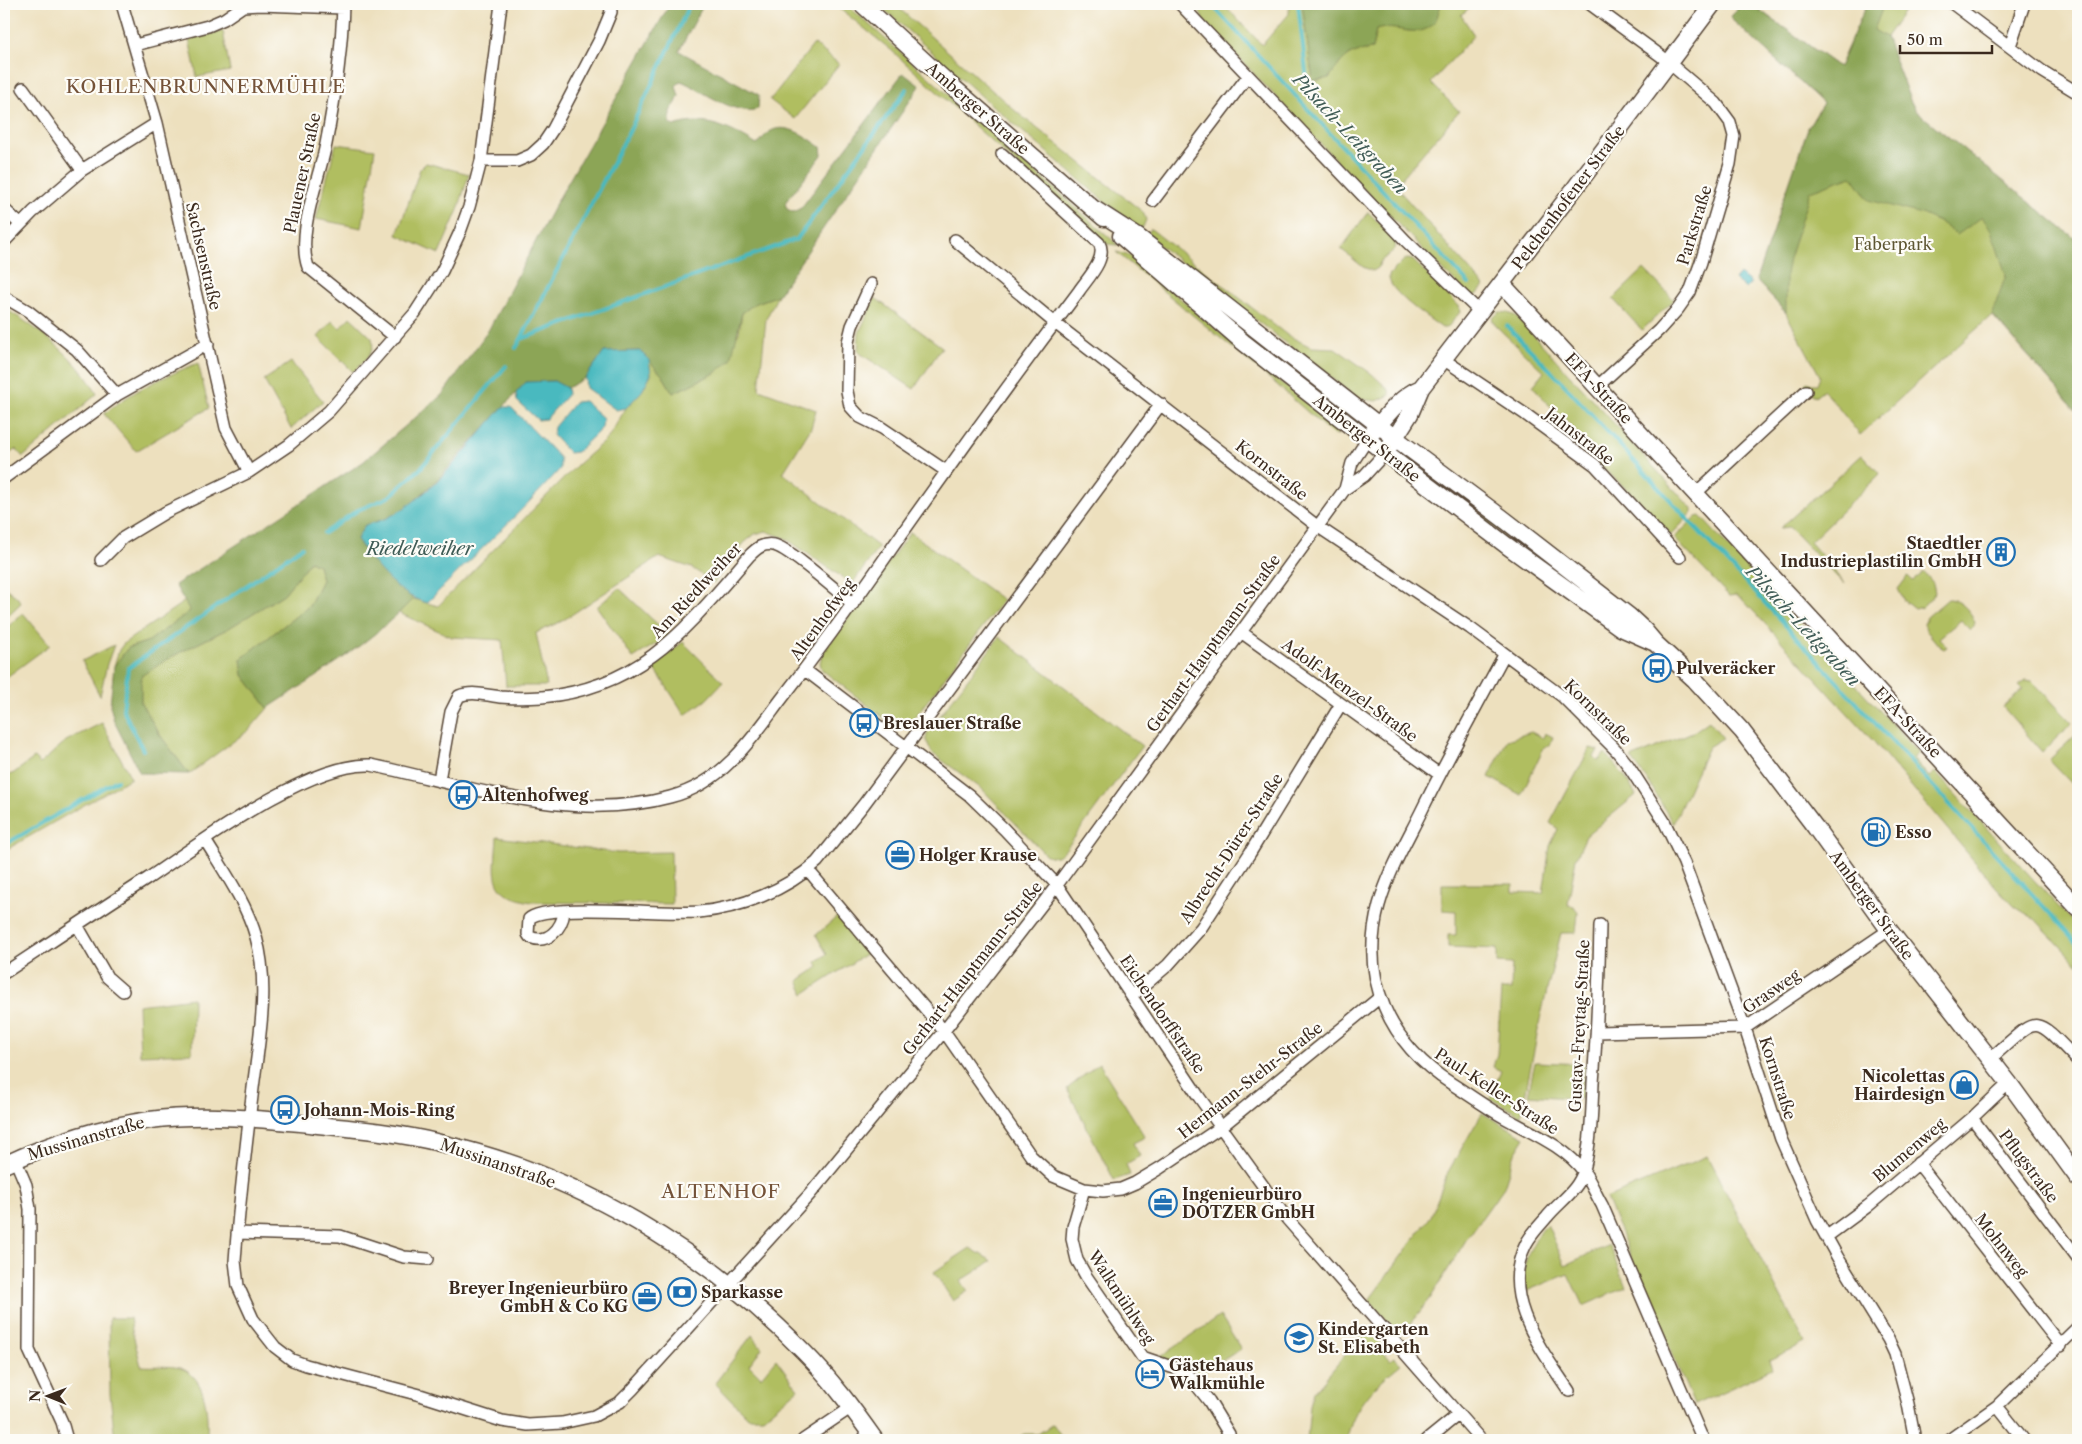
<svg xmlns="http://www.w3.org/2000/svg" width="2082" height="1444" font-family="'Libre Caslon Text',serif">
	<style>
		.green { fill: #b0be60; stroke: #76743f }
		.forest { fill: #8ca556; stroke: #64683a }
		.water { fill: #4ab9bf; stroke: #42726e }
		.lines { fill: none; stroke-linecap: round; stroke-linejoin: round }
		.stream { stroke: #4ab9bf; stroke-width: 4 }
		.street-casing { stroke: #564536; stroke-width: 14 }
		.secondary-casing { stroke: #564536; stroke-width: 19 }
		.street { stroke: #fff; stroke-width: 11 }
		.secondary { stroke: #fff; stroke-width: 16 }
		.labels { text-anchor: middle; stroke-width: 4.5; stroke-linejoin: round; paint-order: stroke }
		.street-label { font-size: 16px; fill: #3b2a1e; stroke: #fdfcf7 }
		.park-label { font-size: 16px; fill: #5e5632; stroke: #fdfcf7 }
		.poi-label { font-size: 16px; font-weight: bold; fill: #3b2a1e; stroke: #fdfcf7; text-anchor: start }
		.water-label { font-size: 18px; font-style: italic; fill: #405c56; stroke: #fdfcf7 }
		.quarter-label { font-size: 19px; letter-spacing: 1px; fill: #745238; stroke: #fdfcf7 }
	</style>
	<rect width="100%" height="100%" fill="#fdfcf7"/>
	<filter id="ink" filterUnits="userSpaceOnUse"><feTurbulence type="fractalNoise" baseFrequency=".02" numOctaves="2"/><feDisplacementMap in="SourceGraphic" scale="10" xChannelSelector="R" yChannelSelector="G"/><feConvolveMatrix kernelMatrix="1 2 1 2 8 2 1 2 1" color-interpolation-filters="sRGB"/></filter>
	<filter id="wash" filterUnits="userSpaceOnUse"><feTurbulence type="fractalNoise" baseFrequency=".0096" numOctaves="4" result="noise"/><feDisplacementMap in="SourceGraphic" scale="20" xChannelSelector="R" yChannelSelector="G"/><feGaussianBlur stdDeviation="1.12" result="paint"/><feColorMatrix in="noise" values="0 0 0 0 0 0 0 0 0 0 0 0 0 0 0 0 0 1.4 0 .05"/><feComposite in="paint" operator="in"/></filter>
	<g filter="url(#wash)">
		<rect width="100%" height="100%" fill="#ede0be"/>
		<path class="green" d="M834,4h12l272,241 -13,-1 -214,-194z
			M878,4h16l125,110 124,98 3,8 -3,7 -5,2 -8,-6 -143,-122z
			M1197,4h26l39,41 27,-31v-10h13l11,77 16,-3c14,-20 18,-26 43,-29l4,-19 10,-4 23,5 26,-9 6,-18h33l-13,11 13,20 -43,48 28,28 -64,75 89,100 -8,9 -6,1 -10,-9 -113,-115 -144,-152z
			M1741,4h10l88,63 28,-63h42l-23,33 24,63 6,11 162,130v172l-86,-98 -132,120 -36,-45 -9,7 -10,-13 2,-2 5,2h5l3,-8 -34,-63 -30,-33 52,-152 15,-25 -93,-85z
			M223,31l7,40 -33,6 -8,-38z
			M814,44l25,20 -44,55 -25,-19z
			M336,144l39,5 -13,79 -46,-9z
			M426,163l43,11 -11,36 -19,44 -42,-19 23,-66z
			M1368,212l28,28 -1,9 -15,13 -2,6 -5,3 -10,-4 -22,-18z
			M1151,229l136,106 24,12 24,1 37,26 17,16 1,5 -13,6 -19,-2 -212,-164z
			M1116,252l15,4 87,75 118,96 2,8 -7,-2 -56,-50z
			M1408,259l5,1 46,46 1,6 -13,16h-5c-13,-10 -56,-37 -53,-53l15,-15z
			M1644,269l30,31 -32,30 -29,-31z
			M778,295l-12,24 -7,70 57,21 -5,18 -28,45 96,74 -27,37 -67,-46 -19,-7 -11,3 -11,9 -30,40 -22,-15 -33,-11 -97,64 -26,12 11,53h-41l-4,-46 -50,-3 -53,-24 14,-14 25,7 139,-141 31,-27 18,-30 16,-17 9,-17 -2,-14 14,16 10,17 42,-20 24,-41 3,-19 12,-9z
			M875,298l67,49 -28,42 -56,-37 1,-19z
			M4,308c36,22 72,48 93,86l-74,63 -7,-8 -12,9z
			M1499,312l9,1 8,3 176,193v4l-21,22 -38,-40 -41,-37 4,-7 -24,-23 -8,-11 -16,-13 -15,-18 11,-14 -49,-47 -3,-6z
			M350,317l22,21c4,16 -9,24 -19,34l-35,-35 14,-16 8,7z
			M291,362l32,39 -32,28 -27,-49z
			M198,363l11,45 -73,43 -32,-37c28,-24 60,-37 94,-51z
			M1862,455l18,19 -70,68 19,22 15,20 -55,-57 -9,1z
			M1470,508l28,16 124,95 -2,4z
			M1700,516l219,237 -6,5 16,19 6,-5 143,156v37l-43,-46 -20,-12 -19,-20 -121,-144 -131,-142 -8,-6 -7,1 -55,-58 22,-21z
			M910,532l93,68 -90,120 -13,6 -12,-5 -66,-51 -2,-7 2,-9z
			M310,561l8,4 4,15 -13,26 -68,53 2,16 25,33 -19,22 -60,44 -29,-39 -19,-32 -1,-27 31,-19 58,-29 55,-34z
			M1924,572l9,11 2,10 -13,14 -8,2 -10,-8 -6,-12 10,-13 5,5z
			M4,587l13,10 4,6 -17,16z
			M619,588l49,46 -9,8 -26,16 -36,-51z
			M1948,599c12,0 24,13 27,24l-5,7 -9,-10 -22,18 8,9 -3,2 -5,-3 -13,-16 -2,-7 3,-6z
			M185,601l6,10 -42,30 -21,7 -14,18 5,-16 5,-7z
			M23,613l27,32 -46,34v-49z
			M999,637l143,109 -73,99c-7,9 -13,15 -24,9l-63,-65 -50,-36 -6,-13 1,-7z
			M683,642l40,40 -17,18 -21,15 -32,-49z
			M114,645l-7,19 -7,32 -18,-35z
			M2026,680l6,1 4,4 36,38 -30,29 -39,-45 20,-18 -4,-4z
			M1709,721l14,17 -15,9 -35,77 -23,-40 -19,-26 64,-27z
			M102,723l29,55 -127,73v-74l10,-4 20,-15 6,6 26,-23z
			M1531,732l12,6 2,-5 8,4 -3,8 -6,2 -23,48 -32,-18 18,-37z
			M2078,733v54l-2,1 -27,-28z
			M1590,748l8,2 -4,7 5,4 6,-8 20,24 11,18 -50,41 -10,22 -8,47 6,1 4,7 -2,20h-15l-20,82 -20,101 -31,-18 11,-27 -8,-4 4,-13 4,-64h10l1,-26 -15,-1v-14l-49,-2v-12h8v-24l-14,-1v-26h71v8l30,1 7,-47 8,-17 -8,-6z
			M497,837l121,16 53,-1 1,52 -140,-2c-45,-7 -37,-28 -35,-65z
			M838,916l31,36 -65,42 -6,-13 21,-14 -3,-5 11,-8 -11,-19z
			M193,998l-1,55 -52,2 -2,-50z
			M1535,1062l50,2 -3,35 -54,-4z
			M1099,1063l46,74 -12,6 7,13 -14,8 4,11 -16,5 -47,-91z
			M1482,1113l43,24 -10,16 -11,34 -38,53 -36,59 -30,37 -31,-36 62,-84 17,-44z
			M1707,1156l98,187 -36,17 3,9 -78,36 -88,-207z
			M1547,1224l18,41 44,-20 17,42 -43,19 -15,-32 -44,18c-4,-26 6,-48 23,-68z
			M970,1248l22,13 -31,20 7,10 -15,10 -19,-29z
			M1220,1316l21,33 -42,26 -5,-6 -36,-10z
			M109,1318h21l2,12 9,36c12,1 27,-1 39,2 28,9 28,49 27,72h-92l-5,-46z
			M1367,1329l16,16 -4,4 11,11 4,-3 7,7c-26,21 -49,42 -54,76h-40l3,-35 4,-13z
			M752,1335l10,13 -13,17 12,12 15,-18 22,30 -34,28h-16l-33,-34z
			M1053,1424l11,16h-51l11,-6h14z"/>
		<path class="forest" d="M670,4h34l-25,47 80,44 -1,14c-22,8 -56,-19 -77,-28l-5,5 3,10 -3,7 -6,8v13l4,2c32,-11 57,3 83,19 4,-4 7,-9 11,-12 16,-13 39,4 53,14l1,8 -37,48 2,6 6,3 8,-4 102,-135 17,13 -142,209 -24,9 -12,9 -11,47 -16,13 -42,20 -10,-17 -23,-25 -36,1 -19,26 -18,10 -13,-7 -28,1 -86,95 -30,28 -24,14 -21,6 -8,14 11,18 45,42c-42,44 -95,76 -145,109l-25,-33 -2,-16 68,-53 13,-26 -4,-15 -8,-4 -26,33 -55,34 -58,29 -30,19v27l19,32 29,39 -49,-1 -26,-52 -4,-16 4,-39 14,-18 21,-7 41,-30 -15,-26 188,-123 79,-67 46,-64 67,-126z
			M1302,4h139c-2,5 -3,14 -7,19 -15,18 -40,0 -58,7l-4,19c-25,3 -29,9 -43,29l-16,3z
			M1741,4h10l88,63 28,-63h17l-10,26 12,7 24,63 6,11 162,130v172l-86,-99 14,-39 -15,-45 -9,-13 -25,18 -16,-12 -20,-9 -52,-14 -17,-24 -42,15 -21,68 -3,15v39l-30,-33 52,-152 15,-25 -93,-85z"/>
		<path class="water" d="M1740,274l11,9 -5,6 -11,-9z
			M640,351l9,9 2,14 -9,17 -16,17 -10,2 -30,-22 -1,-10 19,-26z
			M554,381l13,7 1,6 -22,25 -8,1 -21,-19 -1,-8 10,-11z
			M584,401l19,17 -1,10 -25,24 -8,1 -16,-18 1,-8 21,-25z
			M503,407h8l49,51v11c-42,47 -89,89 -133,134 -30,-8 -54,-39 -70,-64l8,-14c7,-2 15,-4 22,-7 47,-23 81,-72 116,-111z"/>
		<g class="lines">
			<path class="stream" d="M1211,4l258,280
				M1298,4l10,85
				M1507,326l52,53 519,565
				M521,339l109,-209 60,-126
				M516,348l5,-9 276,-100 110,-150
				M324,533l34,-23 31,-13 31,-28 86,-103
				M143,750l-20,-40 5,-42 174,-121
				M4,845l113,-65"/>
		</g>
	</g>
	<g filter="url(#ink)">
		<g class="lines">
			<defs>
				<path id="street" d="M122,4l35,119 69,305 23,44
					M343,4c-1,47 -8,94 -17,140 -7,36 -30,89 -18,123l87,70
					M1180,4l226,237 74,71
					M1590,4l71,52 55,47 14,19 4,14 -4,28 -29,98 -11,30 -12,17 -19,21 -61,56
					M1953,4l89,67 36,22
					M135,45l73,-19 16,-7 19,-13 17,-1 83,3
					M2010,46l14,-42
					M23,88l59,82
					M481,161h36l14,-6 12,-11 10,-15 46,-88 12,-29 -1,-8
					M1153,201l95,-125
					M4,209l16,15
					M955,240l100,83 262,203 153,102 93,69 53,53 12,15 36,56 20,42 61,165 36,111 36,81 21,38 50,81 7,15 13,50 7,36
					M4,242l29,-30 49,-42 75,-47
					M871,284l-19,42 -4,16 -1,49 3,15 10,11 22,11 64,43
					M4,297l24,14 49,39 40,45
					M1443,359l82,55 70,51 85,92
					M4,478l113,-83 91,-51
					M1345,489l7,-26 15,-23
					M1696,493l110,-102
					M101,560l22,-22 43,-26 83,-40 40,-27 40,-34 86,-98 27,-42 18,-39 9,-25 12,-46 20,-157
					M1241,632l198,142
					M1504,655c-28,52 -57,104 -83,157 -15,30 -33,61 -42,93 -20,73 10,139 73,179 16,10 31,21 48,31 27,16 64,30 84,57 7,10 12,23 18,33l101,235
					M805,670l164,125 35,34 53,56 142,212 88,122 194,221
					M439,780l12,-68 8,-16c12,-5 28,-1 41,1 14,1 28,1 42,0 101,-9 146,-71 208,-142 7,-7 13,-12 24,-10 15,3 64,47 79,59
					M205,840c19,31 41,62 51,97 14,48 3,103 -3,151 -7,57 -14,115 -18,173l3,25 15,33 22,28 17,13 14,5 114,30 82,26 26,4 34,-2 32,-7 26,-14 13,-13 177,-195 134,-163 113,-146 288,-396 19,-13 21,-23
					M808,870l136,161 87,125 22,20 31,13 19,2 18,-2 14,-6 25,-15 61,-41 158,-129
					M564,912c-2,16 -16,33 -34,25l-2,-3 1,-15c15,-17 141,-4 170,-7 42,-4 87,-22 118,-50l47,-58 297,-400
					M77,925l30,52 16,14
					M4,973c47,-31 95,-63 143,-94 52,-35 161,-117 224,-114 96,20 200,59 299,32 23,-6 44,-19 61,-36 19,-18 34,-40 49,-60 35,-45 68,-90 100,-136 65,-93 131,-184 199,-274 8,-12 29,-33 20,-48l-97,-89
					M1132,996l36,-31 33,-37 49,-75 91,-149
					M1597,1032l148,-4 144,-98
					M1990,1059c50,-43 41,-47 88,2
					M1972,1118l106,140
					M15,1159l11,26 4,24 -1,141 33,72 5,18
					M1918,1163l143,183
					M1084,1189l-11,38 -1,12 5,21 9,16 56,81 44,15 23,29 20,33 1,6
					M237,1233l103,3 64,21 24,2
					M1826,1237l42,-31 104,-88 37,-35
					M1569,1391c-28,-42 -70,-95 -43,-147 5,-10 14,-19 21,-27 13,-16 31,-26 37,-47 7,-28 8,-58 9,-87 4,-52 6,-105 7,-158
					M1997,1406l27,34
					M803,1440l49,-33
					M1427,1440l32,-26
					M1949,1440l48,-34 81,-79"/>
				<path id="secondary" d="M862,4l84,77 158,137
					M1096,210l42,27 257,201 106,79 128,99 15,14 11,13 40,37 47,51 73,96 74,103 120,153 69,95
					M1121,236l122,106 142,111 121,92 115,83 34,15
					M1502,284l576,624
					M1373,432c13,-16 28,-36 48,-44
					M1389,447l21,-33 11,-26 154,-200 138,-184
					M4,1165c45,-21 96,-38 146,-45 55,-7 113,-1 168,5 41,4 82,8 122,18 137,31 266,108 364,209 27,27 49,57 71,88"/>
			</defs>
			<use href="#street" class="street-casing"/>
			<use href="#secondary" class="secondary-casing"/>
			<use href="#street" class="street"/>
			<use href="#secondary" class="secondary"/>
		</g>
	</g>
	<defs>
		<symbol id="building-ring" viewBox="-11 -11 22 22"><circle r="9.5" fill="#fdfcf7" stroke="#1f6fb2" stroke-width="1.5"/><path d="M-4-6H4V6H1V3H-1V6H-4ZM-2.5-4.3h1.7v1.8h-1.7ZM.8-4.3h1.7v1.8H.8ZM-2.5-1h1.7V.8h-1.7ZM.8-1h1.7V.8H.8Z" fill="#1f6fb2"/></symbol>
		<symbol id="bus-ring" viewBox="-11 -11 22 22"><circle r="9.5" fill="#fdfcf7" stroke="#1f6fb2" stroke-width="1.5"/><path d="M-5-6H5V4H4V6H2V4H-2V6H-4V4H-5ZM-3.5-4V0h7V-4ZM-3.5 1.2v1.5H-2V1.2ZM2 1.2v1.5H3.5V1.2Z" fill="#1f6fb2"/></symbol>
		<symbol id="fuel-ring" viewBox="-11 -11 22 22"><circle r="9.5" fill="#fdfcf7" stroke="#1f6fb2" stroke-width="1.5"/><path d="M-5.5-6h7V0h2V4h1.3V-2.5L3-4.5l.8-.8L6-3V5H2.5V1h-1V6h-7ZM-4.2-4.7v3.2H.2V-4.7Z" fill="#1f6fb2"/></symbol>
		<symbol id="office-ring" viewBox="-11 -11 22 22"><circle r="9.5" fill="#fdfcf7" stroke="#1f6fb2" stroke-width="1.5"/><path d="M-6-3h4V-5.5h4V-3h4V5H-6ZM-1-4.5V-3h2v-1.5ZM-6 0V1H6V0Z" fill="#1f6fb2"/></symbol>
		<symbol id="shop-ring" viewBox="-11 -11 22 22"><circle r="9.5" fill="#fdfcf7" stroke="#1f6fb2" stroke-width="1.5"/><path d="M-5-2.5h2.3a2.7 3.5 0 0 1 5.4 0H5L5.5 6h-11ZM-1.5-2.5h3a1.5 2.3 0 0 0-3 0Z" fill="#1f6fb2"/></symbol>
		<symbol id="bank-ring" viewBox="-11 -11 22 22"><circle r="9.5" fill="#fdfcf7" stroke="#1f6fb2" stroke-width="1.5"/><path d="M-6-4H6V4H-6ZM0-2.3a2.3 2.3 0 1 0 0 4.6a2.3 2.3 0 1 0 0-4.6Z" fill="#1f6fb2"/></symbol>
		<symbol id="school-ring" viewBox="-11 -11 22 22"><circle r="9.5" fill="#fdfcf7" stroke="#1f6fb2" stroke-width="1.5"/><path d="M0-5L7-2L0 1L-7-2ZM-4 1L0 2.5L4 1V4Q0 6-4 4Z" fill="#1f6fb2"/></symbol>
		<symbol id="hotel-ring" viewBox="-11 -11 22 22"><circle r="9.5" fill="#fdfcf7" stroke="#1f6fb2" stroke-width="1.5"/><path d="M-6-4.5h1.5V1H6V5H4.5V3h-9V5H-6ZM-4 0a1.8 1.8 0 1 1 3.6 0ZM.5 0V-2.5h3Q6-2.5 6 0Z" fill="#1f6fb2"/></symbol>
	</defs>
	<g fill-rule="evenodd">
		<use href="#building-ring" x="1985" y="536" width="32" height="32"/>
		<use href="#bus-ring" x="1641" y="652" width="32" height="32"/>
		<use href="#bus-ring" x="848" y="707" width="32" height="32"/>
		<use href="#bus-ring" x="447" y="779" width="32" height="32"/>
		<use href="#fuel-ring" x="1860" y="816" width="32" height="32"/>
		<use href="#office-ring" x="884" y="839" width="32" height="32"/>
		<use href="#shop-ring" x="1948" y="1069" width="32" height="32"/>
		<use href="#bus-ring" x="269" y="1094" width="32" height="32"/>
		<use href="#office-ring" x="1147" y="1187" width="32" height="32"/>
		<use href="#bank-ring" x="666" y="1276" width="32" height="32"/>
		<use href="#office-ring" x="631" y="1281" width="32" height="32"/>
		<use href="#school-ring" x="1283" y="1322" width="32" height="32"/>
		<use href="#hotel-ring" x="1134" y="1358" width="32" height="32"/>
	</g>
	<g class="labels">
		<g class="street-label">
			<text transform="translate(978 108) rotate(41)" y="6">Amberger Straße</text>
			<text transform="translate(302 173) rotate(-78)" y="6">Plauener Straße</text>
			<text transform="translate(1568 197) rotate(-53)" y="6">Pelchenhofener Straße</text>
			<text transform="translate(1694 225) rotate(-73)" y="6">Parkstraße</text>
			<text transform="translate(204 256) rotate(77)" y="6">Sachsenstraße</text>
			<text transform="translate(1599 388) rotate(47)" y="6">EFA-Straße</text>
			<text transform="translate(1580 436) rotate(38)" y="6">Jahnstraße</text>
			<text transform="translate(1367 438) rotate(38)" y="6">Amberger Straße</text>
			<text transform="translate(1272 470) rotate(38)" y="6">Kornstraße</text>
			<text transform="translate(696 590) rotate(-47)" y="6">Am Riedlweiher</text>
			<text transform="translate(822 619) rotate(-54)" y="6">Altenhofweg</text>
			<text transform="translate(1213 643) rotate(-54)" y="6">Gerhart-Hauptmann-Straße</text>
			<text transform="translate(1350 690) rotate(36)" y="6">Adolf-Menzel-Straße</text>
			<text transform="translate(1598 712) rotate(44)" y="6">Kornstraße</text>
			<text transform="translate(1908 722) rotate(47)" y="6">EFA-Straße</text>
			<text transform="translate(1231 848) rotate(-57)" y="6">Albrecht-Dürer-Straße</text>
			<text transform="translate(1872 905) rotate(54)" y="6">Amberger Straße</text>
			<text transform="translate(972 968) rotate(-52)" y="6">Gerhart-Hauptmann-Straße</text>
			<text transform="translate(1771 991) rotate(-34)" y="6">Grasweg</text>
			<text transform="translate(1163 1014) rotate(56)" y="6">Eichendorffstraße</text>
			<text transform="translate(1579 1026) rotate(-87)" y="6">Gustav-Freytag-Straße</text>
			<text transform="translate(1778 1078) rotate(72)" y="6">Kornstraße</text>
			<text transform="translate(1250 1080) rotate(-38)" y="6">Hermann-Stehr-Straße</text>
			<text transform="translate(1497 1091) rotate(33)" y="6">Paul-Keller-Straße</text>
			<text transform="translate(86 1138) rotate(-16)" y="6">Mussinanstraße</text>
			<text transform="translate(1909 1150) rotate(-40)" y="6">Blumenweg</text>
			<text transform="translate(498 1163) rotate(19)" y="6">Mussinanstraße</text>
			<text transform="translate(2029 1166) rotate(53)" y="6">Pflugstraße</text>
			<text transform="translate(2002 1245) rotate(52)" y="6">Mohnweg</text>
			<text transform="translate(1122 1297) rotate(57)" y="6">Walkmühlweg</text>
		</g>
		<g class="park-label">
			<text x="1893" y="250">Faberpark</text>
		</g>
		<g class="poi-label">
			<text x="1982" y="549" text-anchor="end">Staedtler<tspan x="1982" dy="18">Industrieplastilin GmbH</tspan></text>
			<text x="1676" y="674">Pulveräcker</text>
			<text x="883" y="729">Breslauer Straße</text>
			<text x="482" y="801">Altenhofweg</text>
			<text x="1895" y="838">Esso</text>
			<text x="919" y="861">Holger Krause</text>
			<text x="1945" y="1082" text-anchor="end">Nicolettas<tspan x="1945" dy="18">Hairdesign</tspan></text>
			<text x="304" y="1116">Johann-Mois-Ring</text>
			<text x="1182" y="1200">Ingenieurbüro<tspan x="1182" dy="18">DOTZER GmbH</tspan></text>
			<text x="628" y="1294" text-anchor="end">Breyer Ingenieurbüro<tspan x="628" dy="18">GmbH &amp; Co KG</tspan></text>
			<text x="701" y="1298">Sparkasse</text>
			<text x="1318" y="1335">Kindergarten<tspan x="1318" dy="18">St. Elisabeth</tspan></text>
			<text x="1169" y="1371">Gästehaus<tspan x="1169" dy="18">Walkmühle</tspan></text>
		</g>
		<g class="water-label">
			<text transform="translate(1350 134) rotate(47)" y="6">Pilsach-Leitgraben</text>
			<text x="420" y="555">Riedelweiher</text>
			<text transform="translate(1803 626) rotate(47)" y="6">Pilsach-Leitgraben</text>
		</g>
		<g class="quarter-label">
			<text x="206" y="93">KOHLENBRUNNERMÜHLE</text>
			<text x="721" y="1198">ALTENHOF</text>
		</g>
	</g>
	<rect width="2082" height="1444" fill="none" stroke="#fdfcf7" stroke-width="20"/>
	<g transform="translate(48 1396) rotate(271)" stroke="#fdfcf7" stroke-width="4" paint-order="stroke">
	<path d="M0-4L9 19L0 12L-9 19Z" fill="#3b2a1e"/>
	<text y="-8" font-size="14" font-weight="bold" text-anchor="middle" fill="#3b2a1e">N</text>
	</g>
	<path d="M1900 45v8h92v-8" fill="none" stroke="#3b2a1e" stroke-width="2.5"/>
	<text x="1907" y="45" font-size="15" fill="#3b2a1e" stroke="#fdfcf7" stroke-width="4" paint-order="stroke">50 m</text>
</svg>
